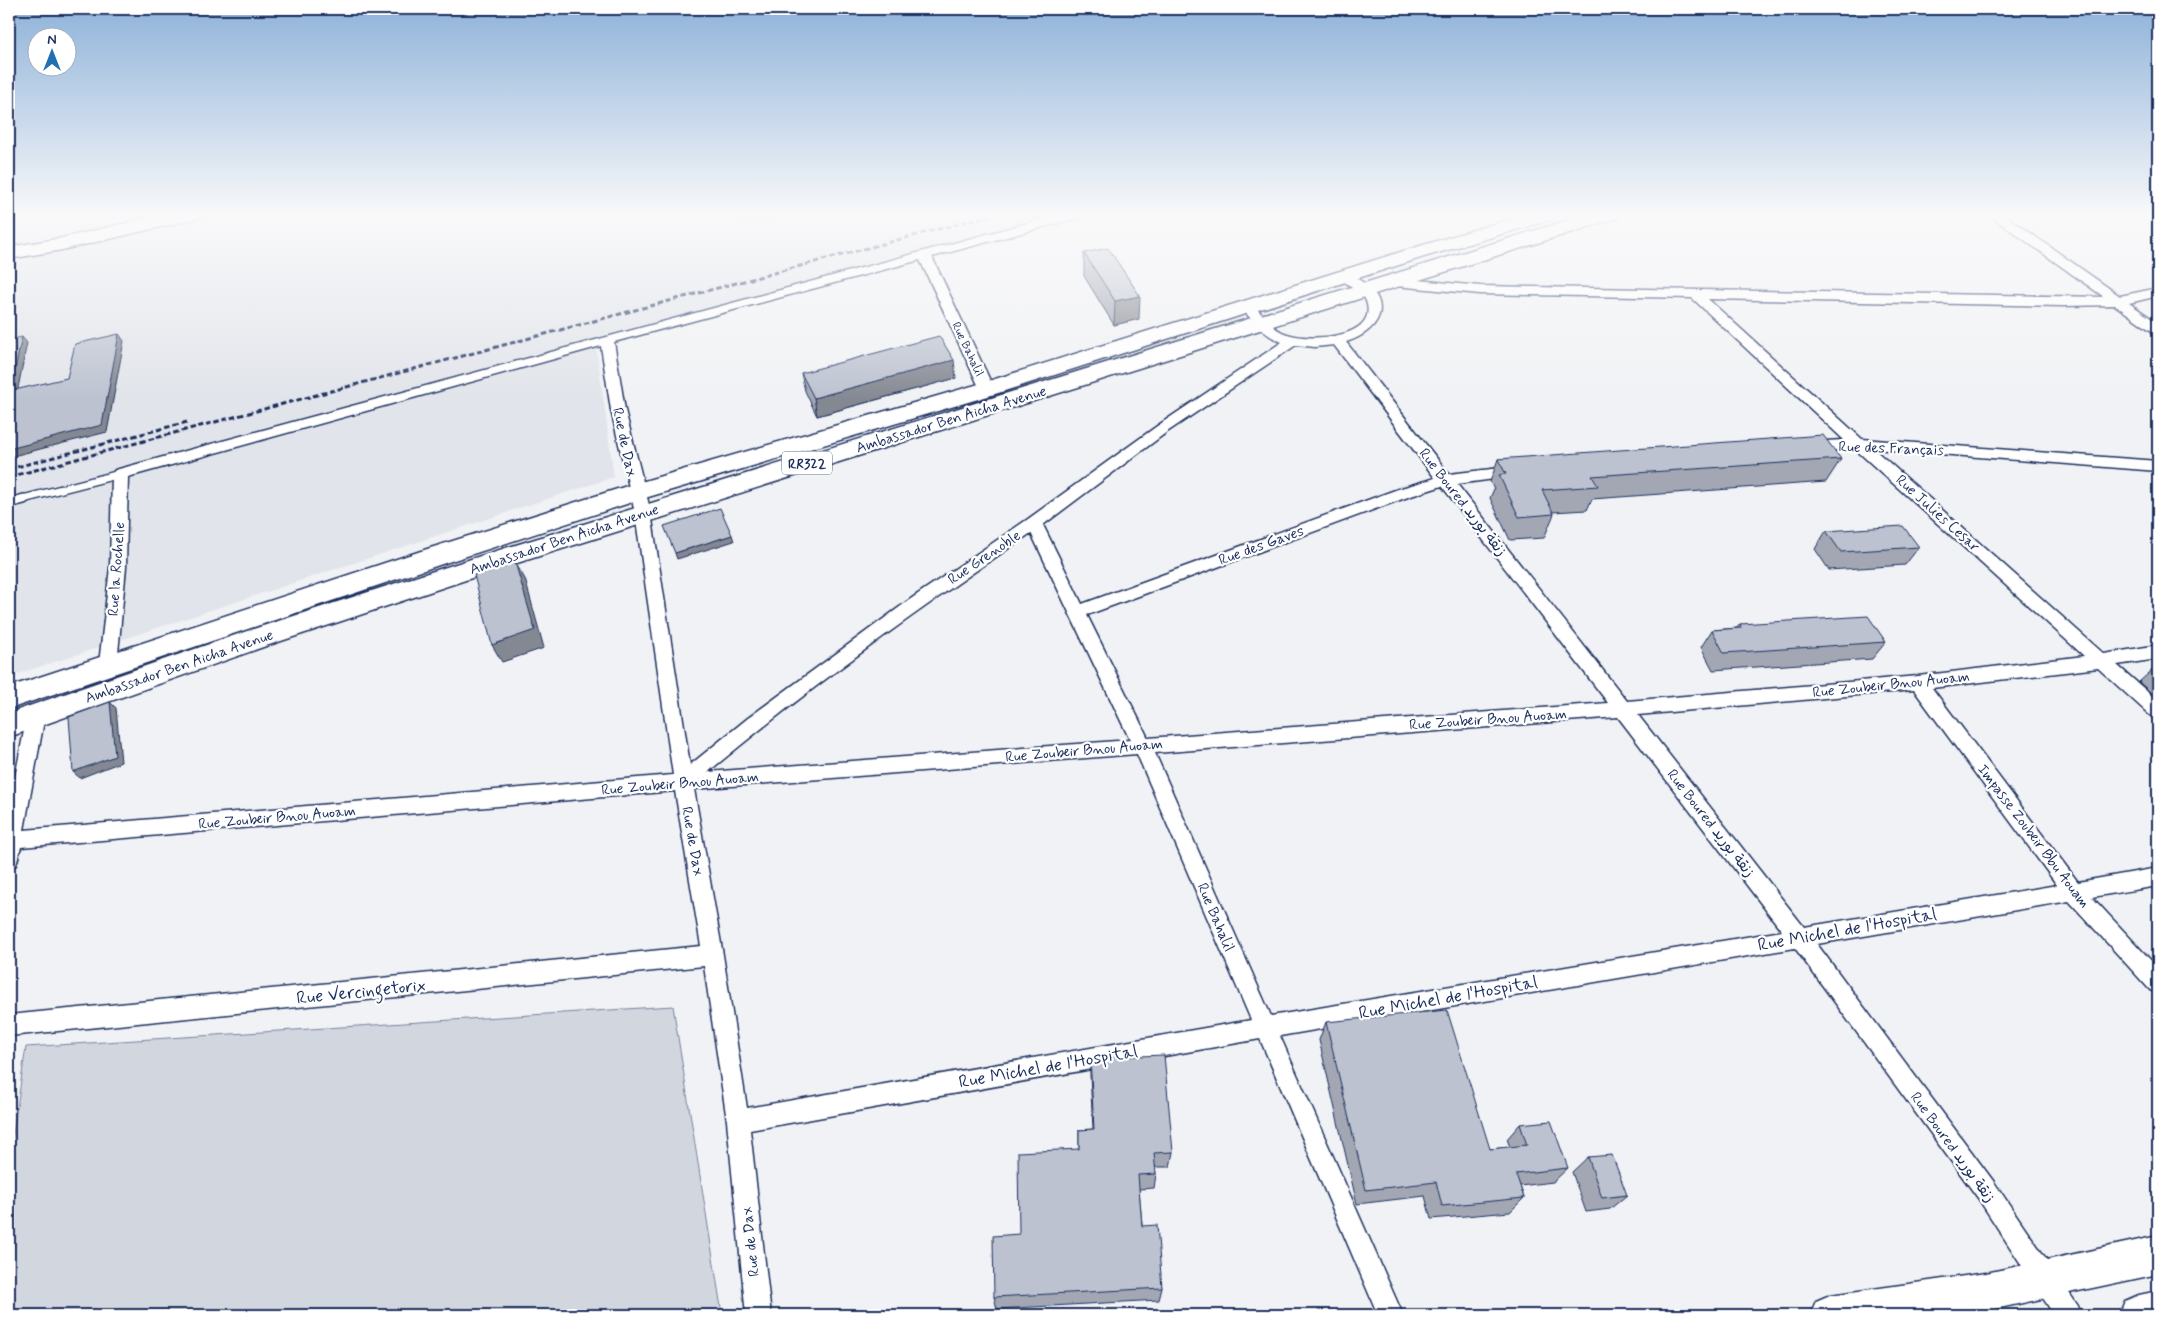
<svg xmlns="http://www.w3.org/2000/svg" width="2167" height="1324" font-family="Mynerve,'Playpen Sans Arabic',sans-serif">
	<style>
		.built { fill: #e1e4ea }
		.green { fill: #d2d6df; stroke: #76829e }
		.lines { fill: none; stroke-linecap: round; stroke-linejoin: round }
		.lane-far1-casing { stroke: #1b2f5e; stroke-width: 10 }
		.lane-casing { stroke: #1b2f5e; stroke-width: 12 }
		.street-casing { stroke: #1b2f5e; stroke-width: 3 }
		.primary-casing { stroke: #1b2f5e; stroke-width: 3 }
		.lane-far1 { stroke: #fff; stroke-width: 7 }
		.lane { stroke: #fff; stroke-width: 9 }
		.street { fill: #fff; fill-rule: evenodd }
		.primary { fill: #fff; fill-rule: evenodd }
		.rail { stroke: #1b2f5e; stroke-width: 3; stroke-dasharray: 5.5 3; stroke-linecap: butt }
		.wall { fill: #a2a7b3; stroke: #1b2f5e }
		.shaded-wall { fill: #848892; stroke: #1b2f5e }
		.building { fill: #bcc2d0; stroke: #1b2f5e }
		.labels { text-anchor: middle; stroke-width: 4.5; stroke-linejoin: round; paint-order: stroke }
		.far-street-label { font-size: 12px; fill: #1b2f5e; stroke: #fff }
		.shield { fill: #fff; stroke: #5f6d8e; stroke-width: 1 }
		.shield-label { font-size: 14px; font-weight: bold; fill: #1b2f5e }
		.street-label { font-size: 15px; fill: #1b2f5e; stroke: #fff }
		.near-street-label { font-size: 18px; fill: #1b2f5e; stroke: #fff }
	</style>
	<rect width="100%" height="100%" fill="#f1f2f5"/>
	<filter id="ink" filterUnits="userSpaceOnUse"><feTurbulence type="fractalNoise" baseFrequency=".02" numOctaves="2"/><feDisplacementMap in="SourceGraphic" scale="10" xChannelSelector="R" yChannelSelector="G"/><feConvolveMatrix kernelMatrix="1 2 1 2 8 2 1 2 1" color-interpolation-filters="sRGB"/></filter>
	<g filter="url(#ink)">
		<path class="built" d="M9,214h1064l-478,124 19,139 -605,200z"/>
		<path class="green" d="M673,1006l49,308 -713,1v-154l17,-114z"/>
		<g class="lines">
			<defs>
				<path id="lane-far1" d="M9,215l2,-1
					M19,500l101,-26"/>
				<path id="lane" d="M9,503l15,-4"/>
				<path id="street" d="M1061,214h22l-2,3 -149,40 62,132 -2,3h-10l-2,-3 -60,-129 -306,82 11,68 26,103 39,252 58,-47 164,-120 116,-79 129,-93 125,-84c-18,-7 -27,-19 -40,-33l-2,-3 2,-3h10c9,10 18,23 30,29 23,11 98,8 84,-31 -4,-13 -21,-15 -28,-25l6,-4c6,2 12,6 17,9 34,22 18,51 -15,61l103,132 68,-8 5,1 3,4 -3,4 -5,1 -60,8 170,217 291,-25 166,-20 -229,-207 -48,3 -5,-1 -2,-4 2,-4 5,-1 37,-2 -152,-142 -212,-4 -84,-8 -7,-4 7,-4 84,8 624,11 -116,-83h15l117,82 38,-8v8l-29,7 29,20v10l-5,-1 -38,-27 -52,1 -355,-7 154,140 296,22v10l-284,-22 230,205 54,-9v14l-41,6 41,36v18l-6,-2 -54,-49 -166,20 146,194 80,-14v18l-66,11 66,71v25l-8,-3 -81,-89 -252,43 177,238 84,124 3,9h-27l-76,-117 -183,-250 -515,88 123,279h-25l-118,-276 -510,91 21,185h-25l-19,-194 -23,-155 -695,70v-21l692,-69 -26,-155 -654,56 -5,18 -7,3v-59l18,-94 3,-5 6,-2 6,2 3,5 -21,115 649,-55 -38,-262 -24,-103 -10,-64 -473,131 -2,90 -9,97 -3,5 -6,2 -6,-2 -3,-5 11,-97 2,-93 3,-4zM1296,345l19,2 19,-2 101,133 -37,11 -316,115 -39,-79 124,-93zM1442,486l166,217 -460,35 -61,-123 321,-118zM1031,533l99,207 -422,32c103,-86 212,-163 323,-239zM1914,690l143,195 -253,42 -166,-212zM1618,717l164,214 -511,85 -116,-263zM1137,754l114,266 -504,88 -24,-153 -29,-166z"/>
				<path id="primary" d="M165,214h36l-2,4 -137,32 -53,9v-12l53,-9z
					M1527,214l29,1 -3,4 -129,38 -429,137 -350,104 -203,66 -433,145v-22l415,-137 203,-64 352,-102 431,-135z
					M1588,214h31l-2,4 -1103,346 -248,82 -257,91v-24l238,-82 249,-80z
					M2158,1236v38l-191,41h-157l6,-14 14,-6 156,-22z
					M2158,1291v24h-39l6,-14 14,-6z"/>
			</defs>
			<use href="#lane-far1" class="lane-far1-casing"/>
			<use href="#lane" class="lane-casing"/>
			<use href="#street" class="street-casing"/>
			<use href="#primary" class="primary-casing"/>
			<use href="#lane-far1" class="lane-far1"/>
			<use href="#lane" class="lane"/>
			<use href="#street" class="street"/>
			<use href="#primary" class="primary"/>
			<path class="rail" d="M9,469l178,-47
				M9,477l986,-263"/>
		</g>
		<path class="wall" d="M740,214h49v1l-48,6z
			M1084,253l55,66 -25,6 -30,-49z
			M801,373l155,5 -139,38 -12,-25z
			M1498,459h343l-15,23 -234,17 -5,11 -34,2 1,2 -10,24 -34,2 -20,-42 4,-9 -4,-7z
			M1826,531l93,16 -14,18 -76,5 -14,-21z
			M1740,624l146,18 -14,17 -159,11 -12,-23 11,-17 25,-2z
			M2158,665v34l-19,-17z
			M1326,1022l164,127 20,-2 -3,-8 13,-15 48,44 -15,14 -33,4 4,12 -14,14 -79,7 -6,-23 -68,8 -38,-164z
			M1090,1058l83,94 -3,15h-15l1,7 -2,14 -15,1 3,37 20,62 -3,12 -162,9 -3,-12 25,-63 60,-85v-19l14,-1 -3,-54z
			M1588,1157l39,38 -17,14 -24,3 -14,-40z"/>
		<path class="shaded-wall" d="M1140,296l-1,23 -25,6 1,-24z
			M119,334l5,7 -17,91 -98,25v-8z
			M22,337l5,6 -11,55 -6,-7z
			M954,360l2,18 -139,38 -3,-18z
			M732,535l2,6 -57,18 -2,-6z
			M515,562l10,17 19,69 -42,14 -10,-17z
			M110,702l6,6 5,54 -41,16 -7,-6z"/>
		<path class="building" d="M1108,248l32,48 -25,5 -31,-48z
			M119,334l-17,91 -93,24v-109l13,-3 -12,54 57,-13 8,-34z
			M939,336l15,24 -140,38 -13,-25z
			M1823,435l18,24 -249,17 6,10 -56,4 12,24 -35,3 -20,-42 7,-1 -8,-15z
			M720,508l12,27 -57,18 -11,-27z
			M1903,526l16,21 -78,5 -15,-21z
			M515,562l20,68 -43,15 -18,-70z
			M1868,616l18,26 -162,11 -12,-23 29,-2 -1,-4z
			M110,702l5,54 -42,16 -4,-55z
			M1447,1010l43,139 37,-4 -7,-21 31,-3 17,47 -52,6 8,24 -82,8 -6,-24 -70,8 -40,-168z
			M1164,1055l9,97 -19,1 2,21 -18,1 4,51 15,-1 5,63 -168,9 -1,-61 26,-2 -1,-82 61,-3v-19l15,-1 -4,-71z
			M1612,1155l15,40 -25,3 -14,-41z"/>
	</g>
	<linearGradient id="sky" x2="0" y2="1"><stop stop-color="#8eb2d9"/><stop offset="0.54" stop-color="#f9f9fa"/><stop offset="1" stop-color="#f9f9fa" stop-opacity="0"/></linearGradient>
	<rect width="2167" height="400" fill="url(#sky)"/>
	<g class="labels">
		<g class="far-street-label">
			<text transform="translate(968 349) rotate(65)" y="4">Rue Bahalil</text>
		</g>
		<rect class="shield" x="782" y="451.5" width="50" height="23" rx="4"/>
		<g class="shield-label">
			<text x="807" y="468">RR322</text>
		</g>
		<g class="street-label">
			<text transform="translate(951 419) rotate(-17)" y="5">Ambassador Ben Aicha Avenue</text>
			<text transform="translate(625 442) rotate(78)" y="5">Rue de Dax</text>
			<text transform="translate(1891 448) rotate(2)" y="5">Rue des Français</text>
			<text transform="translate(1463 502) rotate(52)" y="5">Rue Boured زنقة بوريد</text>
			<text transform="translate(1938 513) rotate(42)" y="5">Rue Julies Cesar</text>
			<text transform="translate(564 539) rotate(-18)" y="5">Ambassador Ben Aicha Avenue</text>
			<text transform="translate(1261 545) rotate(-20)" y="5">Rue des Gaves</text>
			<text transform="translate(984 557) rotate(-34)" y="5">Rue Grenoble</text>
			<text transform="translate(116 569) rotate(-86)" y="5">Rue la Rochelle</text>
			<text transform="translate(179 666) rotate(-19)" y="5">Ambassador Ben Aicha Avenue</text>
			<text transform="translate(1891 684) rotate(-6)" y="5">Rue Zoubeir Bnou Auoam</text>
			<text transform="translate(1488 719) rotate(-4)" y="5">Rue Zoubeir Bnou Auoam</text>
			<text transform="translate(1084 750) rotate(-5)" y="5">Rue Zoubeir Bnou Auoam</text>
			<text transform="translate(680 783) rotate(-5)" y="5">Rue Zoubeir Bnou Auoam</text>
			<text transform="translate(277 817) rotate(-5)" y="5">Rue Zoubeir Bnou Auoam</text>
			<text transform="translate(1711 823) rotate(52)" y="5">Rue Boured زنقة بوريد</text>
			<text transform="translate(2034 836) rotate(53)" y="5">Impasse Zoubeir Bbu Aouam</text>
			<text transform="translate(693 841) rotate(80)" y="5">Rue de Dax</text>
			<text transform="translate(1216 917) rotate(67)" y="5">Rue Bahalil</text>
			<text transform="translate(1953 1147) rotate(54)" y="5">Rue Boured زنقة بوريد</text>
			<text transform="translate(750 1242) rotate(-96)" y="5">Rue de Dax</text>
		</g>
		<g class="near-street-label">
			<text transform="translate(1847 929) rotate(-10)" y="6">Rue Michel de l'Hospital</text>
			<text transform="translate(361 991) rotate(-6)" y="6">Rue Vercingetorix</text>
			<text transform="translate(1448 997) rotate(-10)" y="6">Rue Michel de l'Hospital</text>
			<text transform="translate(1048 1066) rotate(-10)" y="6">Rue Michel de l'Hospital</text>
		</g>
	</g>
	<rect width="2167" height="1324" fill="none" stroke="#fff" stroke-width="30"/>
	<rect x="15" y="15" width="2137" height="1294" fill="none" stroke="#1b2f5e" stroke-width="2" filter="url(#ink)"/>
	<g transform="translate(52 52)"><circle r="24" fill="#ffffff" stroke="#a4acbf"/>
	<path d="M0-4L9 19L0 12L-9 19Z" fill="#1f6fb2"/>
	<text y="-8" font-size="14" font-weight="bold" text-anchor="middle" fill="#1b2f5e">N</text>
	</g>
</svg>
